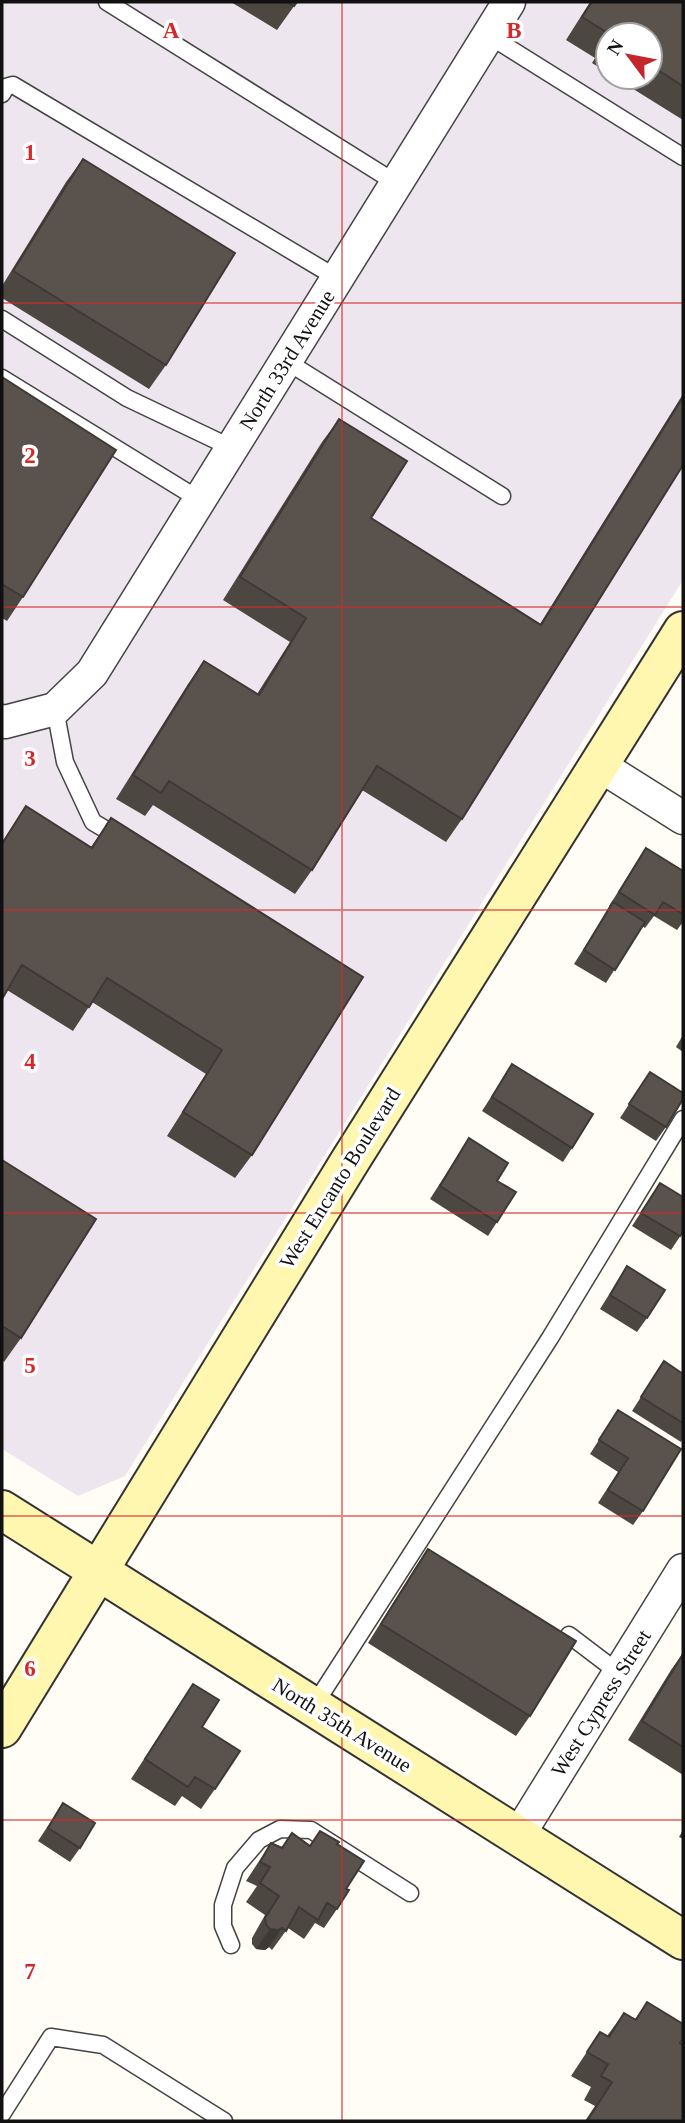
<svg xmlns="http://www.w3.org/2000/svg" width="685" height="2123" font-family="Georgia,serif">
	<style>
		.industrial { fill: #eee6ef; fill-rule: evenodd }
		.lines { fill: none; stroke-linecap: round; stroke-linejoin: round }
		.lane-casing { stroke: #444; stroke-width: 19 }
		.street-casing { stroke: #444; stroke-width: 35 }
		.secondary-casing { stroke: #333; stroke-width: 42 }
		.lane { stroke: #fff; stroke-width: 16 }
		.street { stroke: #fff; stroke-width: 32 }
		.secondary { stroke: #fff6b0; stroke-width: 38 }
		.wall { fill: #4d4742 }
		.shaded-wall { fill: #3f3936 }
		.building { fill: #5a524d; stroke: #3f3936; stroke-width: 2 }
		.grid { fill: none; stroke: #d62828; stroke-width: 2; stroke-opacity: 0.55 }
		.labels { text-anchor: middle; stroke-width: 7; stroke-linejoin: round; paint-order: stroke }
		.street-label { font-size: 21px; fill: #111; stroke: #fff }
		.grid-label { font-size: 23px; text-anchor: middle; font-weight: bold; fill: #d62828; stroke: #fff; stroke-width: 7; stroke-linejoin: round; paint-order: stroke }
	</style>
	<rect width="100%" height="100%" fill="#fffdf5"/>
	<path class="industrial" d="M2,2h681v578l-558,896 -47,20 -76,-47zM608,35h42v42h-42z"/>
	<g class="lines">
		<defs>
			<path id="lane" d="M107,2l289,181
				M488,35l195,122
				M2,94l4,-7 7,-2 324,193
				M2,319l125,79 105,50
				M286,361l216,135
				M2,378l198,122
				M55,709l10,53 28,60 27,16
				M569,1635l50,38
				M313,1707l237,-369 133,-219
				M231,1945l-8,-19v-21l12,-37 24,-28 21,-11 31,1 99,63
				M2,2114l49,-77 52,8 121,76"/>
			<path id="street" d="M2,721l3,1 50,-13 37,-36 417,-671
				M599,765l84,53
				M518,1836l165,-266"/>
			<path id="secondary" d="M2,1510l681,430
				M2,1728l348,-567 333,-530"/>
		</defs>
		<use href="#lane" class="lane-casing"/>
		<use href="#street" class="street-casing"/>
		<use href="#secondary" class="secondary-casing"/>
		<use href="#lane" class="lane"/>
		<use href="#street" class="street"/>
		<use href="#secondary" class="secondary"/>
	</g>
	<path class="wall" d="M231,2h66l-20,28z
		M590,2h93v118l-69,-43h36v-42h-42v38l-16,-10 3,-5 -29,-18z
		M83,159l83,206 -17,24 -147,-91v-12l64,-104z
		M2,377l21,220 -16,24 -5,-3z
		M683,394v71l-221,354 -16,23 -84,-52 -50,80 -17,24 -142,-89 -8,11 -29,-17 72,-115 16,-23 53,33 33,-52 -67,-42 99,-158 17,-23 32,99 169,106z
		M26,806l65,41 20,-29 252,159 -111,178 -17,23 -68,-42 39,-62 -114,-72 -19,29 -66,-41 -5,9v-157z
		M646,848l37,23v51l-6,8 -23,-14 -9,12 -3,-2 -36,57 -32,-19 36,-57 -1,-1z
		M683,1035v17l-7,-5z
		M512,1064l60,84 -9,14 -81,-51z
		M650,1072l16,55 -10,14 -36,-23z
		M469,1138l28,43v41l-9,14 -58,-37z
		M2,1160l19,178 -17,24 -2,-2z
		M660,1183l23,49 -12,18 -39,-24z
		M627,1266l20,52 -10,14 -37,-23z
		M664,1361l19,13v64l-2,4 -49,-31z
		M618,1410l25,101 -10,14 -35,-22 20,-31 -28,-18z
		M428,1549l102,167 -14,20 -148,-93 47,-75z
		M683,1653v122l-55,-35 43,-70z
		M193,1684l22,105 -14,20 -19,-13 -7,10 -44,-27z
		M63,1803l17,45 -10,14 -32,-21z
		M683,1830v9l-4,-2z
		M292,1833l18,13 27,-1 9,44 -9,20 -13,19 -9,-5 -11,16 -16,-11 -16,22 -3,-3 -4,3 -9,-1 -4,-5v-6l13,-23 -19,-13 11,-16 -11,-5 25,-38 11,5z
		M647,2002l33,41 3,78h-98l10,-15 -11,-6 7,-13 -20,-11 29,-44 7,4 17,-23 11,6z"/>
	<path class="shaded-wall" d="M282,1928l-13,19 -4,3 -9,-1 14,-20z"/>
	<path class="building" d="M286,2h11l-3,4z
		M592,2h91v84l-33,-21v-30h-39l-29,-18z
		M83,159l152,94 -69,112 -153,-94z
		M2,377l114,73 -93,147 -21,-13z
		M683,397v68l-221,354 -85,-53 -65,104 -143,-89 -8,12 -28,-18 71,-114 55,34 47,-77 -66,-41 99,-158 68,42 -36,57 170,107z
		M26,806l66,42 19,-30 252,159 -111,178 -69,-43 39,-62 -115,-72 -18,29 -67,-42 -20,34v-155z
		M646,848l37,23v43l-20,-12 -8,13 -36,-23z
		M613,902l32,20 -30,48 -31,-20z
		M512,1064l81,50 -21,34 -80,-51z
		M650,1072l33,21v6l-17,28 -37,-23z
		M469,1138l39,25 -11,18 19,11 -19,30 -57,-36z
		M2,1160l94,59 -75,119 -19,-12z
		M660,1183l23,14v35l-3,4 -39,-23z
		M627,1266l38,24 -18,28 -37,-23z
		M664,1361l19,13v49l-42,-26z
		M618,1410l63,39 -38,62 -35,-21 20,-32 -29,-18z
		M428,1549l148,92 -46,75 -149,-92z
		M683,1654v93l-41,-26z
		M193,1684l26,16 -17,27 38,24 -25,38 -20,-12 -7,10 -43,-28z
		M63,1803l32,20 -15,25 -32,-20z
		M320,1831l19,11 -2,2 27,17 -18,28 3,1 -12,19 -10,-6 -9,17 -19,-13 -13,24 -4,-3 -4,2 -8,-1 -4,-5 -1,-6 14,-22 -19,-13 10,-16 -10,-5 11,-19 11,5 10,-15 18,13z
		M647,2002l36,22v15l-3,4 3,2v76h-96l25,-39 -11,-6 7,-12 -21,-12 13,-20 9,5 15,-24 12,7z"/>
	<path class="grid" d="M342,2v2119M2,303h681M2,607h681M2,910h681M2,1213h681M2,1516h681M2,1820h681"/>
	<g class="labels">
		<g class="street-label">
			<text transform="translate(287 360) rotate(-58)" y="7">North 33rd Avenue</text>
			<text transform="translate(340 1178) rotate(-58)" y="7">West Encanto Boulevard</text>
			<text transform="translate(601 1703) rotate(-58)" y="7">West Cypress Street</text>
			<text transform="translate(342 1725) rotate(32)" y="7">North 35th Avenue</text>
		</g>
	</g>
	<g class="grid-label">
		<text x="171" y="38">A</text>
		<text x="514" y="38">B</text>
		<text x="30" y="160">1</text>
		<text x="30" y="463">2</text>
		<text x="30" y="766">3</text>
		<text x="30" y="1069">4</text>
		<text x="30" y="1373">5</text>
		<text x="30" y="1676">6</text>
		<text x="30" y="1979">7</text>
	</g>
	<rect width="685" height="2123" fill="none" stroke="#111111" stroke-width="7"/>
	<g transform="translate(629 56) rotate(302)"><circle r="33" fill="#ffffff" stroke="#a0a0a0" stroke-width="2"/>
	<path d="M0-5L12 26L0 18L-12 26Z" fill="#c4262e"/>
	<text y="-10" font-size="19" font-weight="bold" text-anchor="middle" fill="#111111">N</text>
	</g>
</svg>
